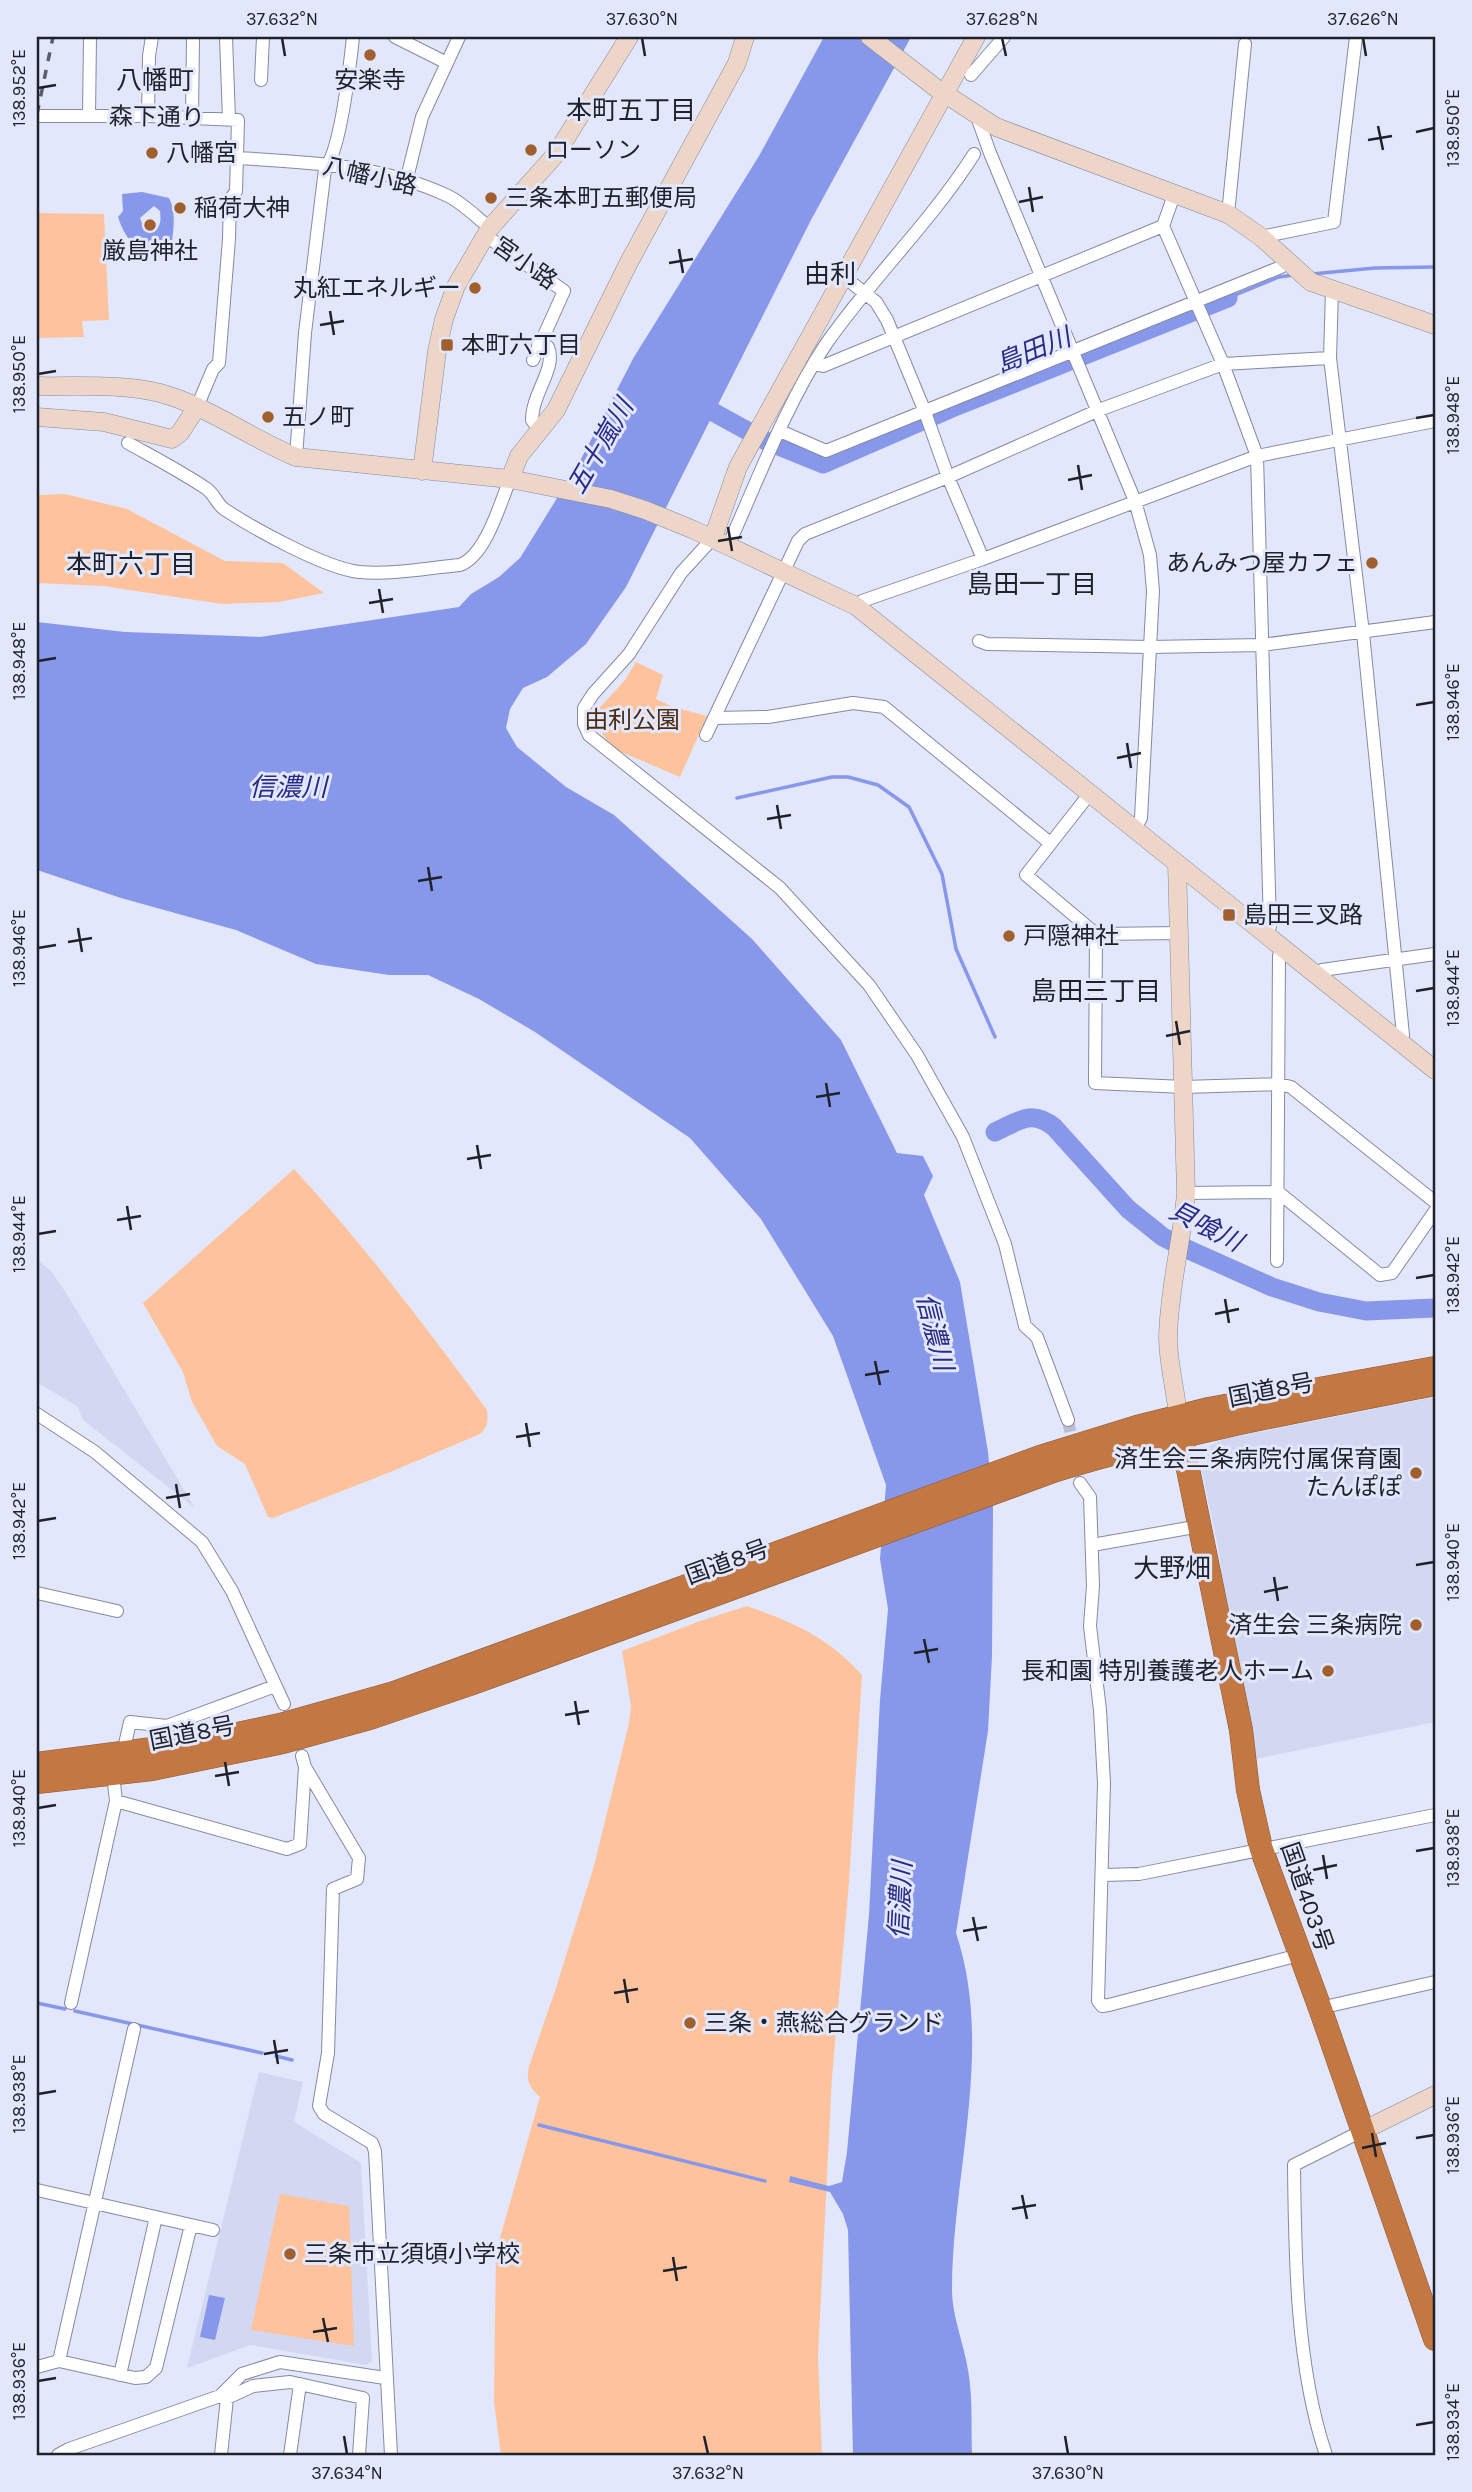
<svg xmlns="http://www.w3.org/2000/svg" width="1472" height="2492" font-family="Karla,'Noto Sans JP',sans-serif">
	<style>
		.built { fill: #d2d8f2 }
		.green { fill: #fec39c }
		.water { fill: #8797ea; fill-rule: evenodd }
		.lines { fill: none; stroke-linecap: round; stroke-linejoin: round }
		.stream { stroke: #8797ea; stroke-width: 3.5 }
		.river { stroke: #8797ea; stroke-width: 19 }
		.street-tunnel { stroke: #bbbfd2; stroke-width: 12; stroke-dasharray: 12 6; stroke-linecap: butt }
		.street-casing { stroke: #848aa2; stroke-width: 14 }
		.secondary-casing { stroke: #848aa2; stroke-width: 19 }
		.highway-casing { stroke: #8a5a3b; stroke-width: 24 }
		.street { stroke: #fff; stroke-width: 12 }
		.secondary { stroke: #edd6c7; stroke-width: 18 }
		.highway { stroke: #c37843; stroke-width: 23 }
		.rail { stroke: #5b5e6b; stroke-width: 3.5; stroke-dasharray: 9 9; stroke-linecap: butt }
		.ticks { fill: none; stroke: #1f212b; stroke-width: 2.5 }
		.poi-dot { fill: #a25f2e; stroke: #e2e7fc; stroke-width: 2.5 }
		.labels { text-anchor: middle; stroke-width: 6; stroke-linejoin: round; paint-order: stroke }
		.poi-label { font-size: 24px; fill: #1f212b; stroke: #e2e7fc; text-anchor: start }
		.street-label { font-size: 24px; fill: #1f212b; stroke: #e2e7fc }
		.park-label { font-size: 24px; fill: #4c2b13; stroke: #e2e7fc }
		.neighbourhood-label { font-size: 26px; fill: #1f212b; stroke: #e2e7fc }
		.water-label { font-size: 26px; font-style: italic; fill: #282a88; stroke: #e2e7fc }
		.neatline { fill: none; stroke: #1f212b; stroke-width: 2.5 }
		.ticks-label { font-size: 18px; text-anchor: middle; fill: #1f212b }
	</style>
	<rect width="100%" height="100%" fill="#e2e7fc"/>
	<path class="built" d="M37,1259l15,13 16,24 127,212 -112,-88 -5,-13 -41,-25z
		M1435,1397v325l-180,37 -36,-187 2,-5 -3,-20 -17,-79 4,-20 19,-9z
		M259,2072l44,10 -9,40 67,41 11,198 -5,4 -117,-20 -63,23z"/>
	<path class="green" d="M37,213l67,1 5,106 -27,1 2,16 -47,1z
		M65,494l62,15 98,52 58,2 41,30 -45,9 -57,2 -119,-18 -66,-3v-88z
		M636,662l27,13 -7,24 17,8 34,9 -27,61 -68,-29 -21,-31 34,-37z
		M294,1169c70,76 132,158 193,241 1,11 1,17 -7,24l-92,39 -115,45 -5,-1 -23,-53 -28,-18 -25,-44 -9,-30 -40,-69z
		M747,1606c48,17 81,31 115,69l-13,207 -17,195 -14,279 4,99h-321l-7,-53 2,-150 44,-155c-11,-10 -14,-16 -11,-31l26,-75 39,-125 35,-143 2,-17 -9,-55 78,-30z
		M280,2194l69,12 5,140 -103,-16z"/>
	<path class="water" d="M824,37h87l-100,183 -185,367 -40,57 -39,33 -24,11 -13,21 -4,19 11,19 49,40 48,28 138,124 89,101 56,113 26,3 10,20 -9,19 36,87 28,170 5,56 -1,148 -4,75 -32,202c38,114 -3,237 -4,354 -1,26 12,57 16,83 5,28 3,57 4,85h-119l-5,-225 -5,-16 -13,-22 -41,-10 1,-6 39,10 13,-4 5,-30 22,-237 11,-215 8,-91 -8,-50 6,-74 -53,-149 -72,-117 -71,-81 -155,-106 -56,-33 -51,-24h-39l-73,-11 -80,-34 -115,-32 -84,-28v-248l88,10 135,5 199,-30 12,-13 28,-17 21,-19 60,-97 54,-104 125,-201z
		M142,192l27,6c8,15 4,34 2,51 -29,7 -44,-4 -53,-32l5,-6 -1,-17zM154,206l6,5c1,9 1,16 -7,21l-9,-3 -4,-11z
		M209,2295l16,3 -10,42 -15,-3z"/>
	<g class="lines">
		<path class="stream" d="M1312,274l63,-6 60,-1
			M1228,298l51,-21 15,-2
			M737,798l95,-21h16l30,8 31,22 33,67 14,75 39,88
			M37,2003l28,6
			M75,2011l187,42
			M276,2056l16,4
			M539,2125l226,56"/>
		<path class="river" d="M693,401l71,39 59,24 129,-56 276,-110
			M995,1132c24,-11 36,-23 59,-5l74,82 35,28 26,13 83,37 47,15 47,9 69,-3"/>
		<path class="street-tunnel" d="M1068,1420l6,30"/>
		<defs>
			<path id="street" d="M226,37l3,82
				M395,37l52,26
				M971,75l33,-38
				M261,80l2,-43
				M976,114l14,39 145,348 15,54 3,36 -12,227 -6,11
				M37,116h111l90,4 -2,71 -6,9 -1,39 -10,124 -6,6 -16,38
				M89,116l1,-79
				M148,116l1,-60 3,-19
				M192,118l1,-81
				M238,158c70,4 143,7 208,37 16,7 30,22 44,33
				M406,182l16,-65 37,-80
				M1175,192l-12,34 60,138 34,92 13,470 -3,9
				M1228,214l17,-170
				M485,235l79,56 -31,69
				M1261,237l73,-15 22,-185
				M843,276l33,26 11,18 38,92 23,65 35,82
				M1332,290l-2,68 33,275 40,402 -3,7
				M538,345l10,2c9,21 -16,46 -16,73l7,10
				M814,364l9,2 340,-140
				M780,431l46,20 455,-184 4,-8
				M128,443c27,15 54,29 79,46 7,5 10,15 17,20 30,20 101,59 135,63 33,3 68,-4 101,-7 26,-10 40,-61 50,-86
				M296,457l9,-124 20,-164c16,-20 25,-104 28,-132
				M713,538l-32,35 -52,81 -36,40 -9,14v16l5,11 191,153 89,97 48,70 46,82 42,107 20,82 12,11 31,83
				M728,546c30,-66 58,-142 98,-202 46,-66 105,-122 148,-190
				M856,606l6,-5 121,-42 274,-103 178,-35
				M979,641l8,3 163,3 112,-2 173,-23
				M714,718l54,-1 85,-14 31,4 166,136
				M706,735l92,-194 7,-7 143,-57 151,-67 124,-46 107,-6
				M1091,792l-65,83 70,59 85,-1
				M1096,934l-1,149 89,4 95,-3 12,3 144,115
				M1314,974l8,-4 113,-16
				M1186,1193l92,-1 102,83 12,-2 43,-62
				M1277,1261l2,-305 2,-9
				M37,1414l58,38 107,90 30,49 52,113
				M1080,1483l10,14 3,89 -3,40 10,84 4,73 -6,218 4,5 7,-1 190,-50
				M1092,1545l108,-19
				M37,1593l80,18
				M123,1753l7,-31 37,4 108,-40
				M302,1756l3,11 54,91 -2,21 -24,10 -5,164 -9,53 5,8 48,29 3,8 16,304
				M116,1801l171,48 13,-5 5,-77
				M1103,1875l36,-1 296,-59
				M71,2003l45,-202 -3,-27
				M1320,2008l115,-26
				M37,2190l176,40
				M59,2361l76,17 11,-1 10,-9 35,-143
				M37,2367l22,-6 75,-332
				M120,2375l36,-158
				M220,2396l7,2 26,-12 37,-4 73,16 -4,57
				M58,2455l11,-6 151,-53 22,-22 38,-12 105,16
				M221,2455l6,-57
				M290,2455l10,-71
				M1326,2455c-30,-89 -31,-196 -32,-290l68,-34"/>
			<path id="secondary" d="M870,37l66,51 60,39 232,87 33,23 50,45 124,43
				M37,386c39,1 84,-3 123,7 48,13 90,45 136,64l214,22 101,20 34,11 49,20 162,76 579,464
				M37,417l67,5 68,17 8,-6 17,-26
				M422,471l15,-120 7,-32 12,-33 34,-58 66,-74 73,-117
				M510,479l9,-23 37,-46 72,-146 109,-201 8,-26
				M713,538l25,-71 238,-430
				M1177,864l9,329c-4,49 -17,95 -18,144 0,27 8,53 10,80
				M1362,2131l73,-36"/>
			<path id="highway" d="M1178,1420l63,310 7,60 13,58 59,160 115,331
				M37,1764l154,-20 89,-19 114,-32 646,-236 97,-30 72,-18 226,-41
				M37,1782l115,-13 131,-27 87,-24 100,-34 586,-214c124,-38 252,-61 379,-86"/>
		</defs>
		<use href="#street" class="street-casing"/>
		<use href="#secondary" class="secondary-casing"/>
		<use href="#highway" class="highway-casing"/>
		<use href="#street" class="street"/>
		<use href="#secondary" class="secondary"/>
		<use href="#highway" class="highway"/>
		<path class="rail" d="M37,114l16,-77"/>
	</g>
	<path class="ticks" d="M282,38l3,18M642,38l3,18M1002,38l4,18M1363,38l3,18M38,88l18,-3M1378,126l5,24M1416,132l18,-4M1368,140l24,-4M1029,187l4,25M1019,202l24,-5M679,249l4,24M669,263l24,-4M330,311l4,24M320,325l24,-4M38,374l18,-3M1416,418l18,-3M1078,465l4,25M1068,480l24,-5M728,527l4,24M718,541l24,-4M379,589l4,24M369,603l24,-4M38,661l18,-3M1416,705l18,-3M1127,743l4,25M1117,758l24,-5M777,805l4,24M767,819l24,-4M428,867l4,24M418,881l24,-4M78,928l4,24M68,942l24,-4M38,948l18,-3M1416,991l18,-3M1176,1021l4,24M1166,1036l24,-5M826,1083l4,24M816,1097l24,-4M477,1145l4,24M467,1159l24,-4M127,1206l4,24M117,1220l24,-4M38,1234l18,-3M1416,1278l18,-3M1225,1299l4,24M1215,1314l24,-5M875,1361l5,24M865,1375l24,-4M526,1423l4,24M516,1437l24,-4M176,1484l4,24M166,1498l24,-4M38,1521l18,-3M1416,1565l18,-3M1274,1577l4,24M1264,1592l24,-5M924,1639l5,24M914,1653l24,-4M575,1701l4,24M565,1715l24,-4M225,1762l4,24M215,1776l24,-4M38,1808l18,-3M1416,1851l18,-3M1323,1855l4,24M1313,1870l24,-5M973,1917l5,24M963,1931l24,-4M624,1979l4,24M614,1993l24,-4M274,2040l4,24M264,2054l24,-4M38,2094l18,-3M1372,2133l4,24M1416,2138l18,-3M1362,2148l24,-5M1022,2195l5,24M1012,2209l24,-4M673,2257l4,24M663,2271l24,-4M323,2318l5,24M313,2332l24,-4M38,2381l18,-3M1416,2425l18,-3M344,2436l3,18M704,2436l4,18M1065,2436l3,18"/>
	<g class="poi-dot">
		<circle cx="370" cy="55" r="7"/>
		<circle cx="531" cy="150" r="7"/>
		<circle cx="152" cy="153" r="7"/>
		<circle cx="491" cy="198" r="7"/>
		<circle cx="180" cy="208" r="7"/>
		<circle cx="150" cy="225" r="7"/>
		<circle cx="475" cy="288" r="7"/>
		<rect x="440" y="338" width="14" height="14" rx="3.5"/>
		<circle cx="268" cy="417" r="7"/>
		<circle cx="1372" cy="563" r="7"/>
		<rect x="1222" y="908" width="14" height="14" rx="3.5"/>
		<circle cx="1009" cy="936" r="7"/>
		<circle cx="1416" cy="1473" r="7"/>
		<circle cx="1416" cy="1625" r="7"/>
		<circle cx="1328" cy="1671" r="7"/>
		<circle cx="690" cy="2023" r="7"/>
		<circle cx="290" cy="2254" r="7"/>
	</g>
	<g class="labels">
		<g class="poi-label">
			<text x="370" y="88" text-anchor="middle">安楽寺</text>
			<text x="545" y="158">ローソン</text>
			<text x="166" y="161">八幡宮</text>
			<text x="505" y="206">三条本町五郵便局</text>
			<text x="194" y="216">稲荷大神</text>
			<text x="150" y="259" text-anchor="middle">厳島神社</text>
			<text x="461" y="296" text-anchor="end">丸紅エネルギー</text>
			<text x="461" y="353">本町六丁目</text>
			<text x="282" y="425">五ノ町</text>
			<text x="1358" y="571" text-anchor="end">あんみつ屋カフェ</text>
			<text x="1243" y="923">島田三叉路</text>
			<text x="1023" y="944">戸隠神社</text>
			<text x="1402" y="1467" text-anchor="end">済生会三条病院付属保育園<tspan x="1402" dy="28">たんぽぽ</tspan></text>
			<text x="1402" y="1633" text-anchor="end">済生会 三条病院</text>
			<text x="1314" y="1679" text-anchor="end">長和園 特別養護老人ホーム</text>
			<text x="704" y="2031">三条・燕総合グランド</text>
			<text x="304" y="2262">三条市立須頃小学校</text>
		</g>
		<g class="street-label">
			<text transform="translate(157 117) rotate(1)" y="8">森下通り</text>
			<text transform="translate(370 176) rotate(13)" y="8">八幡小路</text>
			<text transform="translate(525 263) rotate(35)" y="8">宮小路</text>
			<text transform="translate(1271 1390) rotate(-11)" y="8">国道8号</text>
			<text transform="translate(727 1562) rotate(-20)" y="8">国道8号</text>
			<text transform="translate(192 1733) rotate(-11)" y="8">国道8号</text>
			<text transform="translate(1307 1897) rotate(71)" y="8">国道403号</text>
		</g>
		<g class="park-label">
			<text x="632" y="728">由利公園</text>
		</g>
		<g class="neighbourhood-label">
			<text x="155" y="89">八幡町</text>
			<text x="631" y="119">本町五丁目</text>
			<text x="830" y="283">由利</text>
			<text x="131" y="573">本町六丁目</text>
			<text x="1032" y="593">島田一丁目</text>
			<text x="1096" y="1000">島田三丁目</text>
			<text x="1172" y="1577">大野畑</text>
		</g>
		<g class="water-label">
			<text transform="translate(1033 350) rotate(-22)" y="9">島田川</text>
			<text transform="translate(600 446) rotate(-60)" y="9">五十嵐川</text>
			<text x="288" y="796">信濃川</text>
			<text transform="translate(1206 1226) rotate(27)" y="9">貝喰川</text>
			<text transform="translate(935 1332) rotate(76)" y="9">信濃川</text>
			<text transform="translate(900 1900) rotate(-87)" y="9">信濃川</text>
		</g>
	</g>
	<rect width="1472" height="2492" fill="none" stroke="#e2e7fc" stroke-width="77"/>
	<rect x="38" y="38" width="1396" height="2416" class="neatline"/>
	<g class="ticks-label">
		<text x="282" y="25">37.632°N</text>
		<text x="642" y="25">37.630°N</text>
		<text x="1002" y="25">37.628°N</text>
		<text x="1363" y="25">37.626°N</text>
		<text transform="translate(19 88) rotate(-90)" y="6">138.952°E</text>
		<text transform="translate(1453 128) rotate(-90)" y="6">138.950°E</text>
		<text transform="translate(19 374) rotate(-90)" y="6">138.950°E</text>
		<text transform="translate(1453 415) rotate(-90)" y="6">138.948°E</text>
		<text transform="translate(19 661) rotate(-90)" y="6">138.948°E</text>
		<text transform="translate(1453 702) rotate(-90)" y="6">138.946°E</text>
		<text transform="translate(19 948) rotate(-90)" y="6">138.946°E</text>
		<text transform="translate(1453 988) rotate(-90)" y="6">138.944°E</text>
		<text transform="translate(19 1234) rotate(-90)" y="6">138.944°E</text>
		<text transform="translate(1453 1275) rotate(-90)" y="6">138.942°E</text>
		<text transform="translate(19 1521) rotate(-90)" y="6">138.942°E</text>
		<text transform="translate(1453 1562) rotate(-90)" y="6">138.940°E</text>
		<text transform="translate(19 1808) rotate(-90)" y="6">138.940°E</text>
		<text transform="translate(1453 1848) rotate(-90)" y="6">138.938°E</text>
		<text transform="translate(19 2094) rotate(-90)" y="6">138.938°E</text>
		<text transform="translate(1453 2135) rotate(-90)" y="6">138.936°E</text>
		<text transform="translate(19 2381) rotate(-90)" y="6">138.936°E</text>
		<text transform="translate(1453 2422) rotate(-90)" y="6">138.934°E</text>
		<text x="347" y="2479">37.634°N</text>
		<text x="708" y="2479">37.632°N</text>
		<text x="1068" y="2479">37.630°N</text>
	</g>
</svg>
